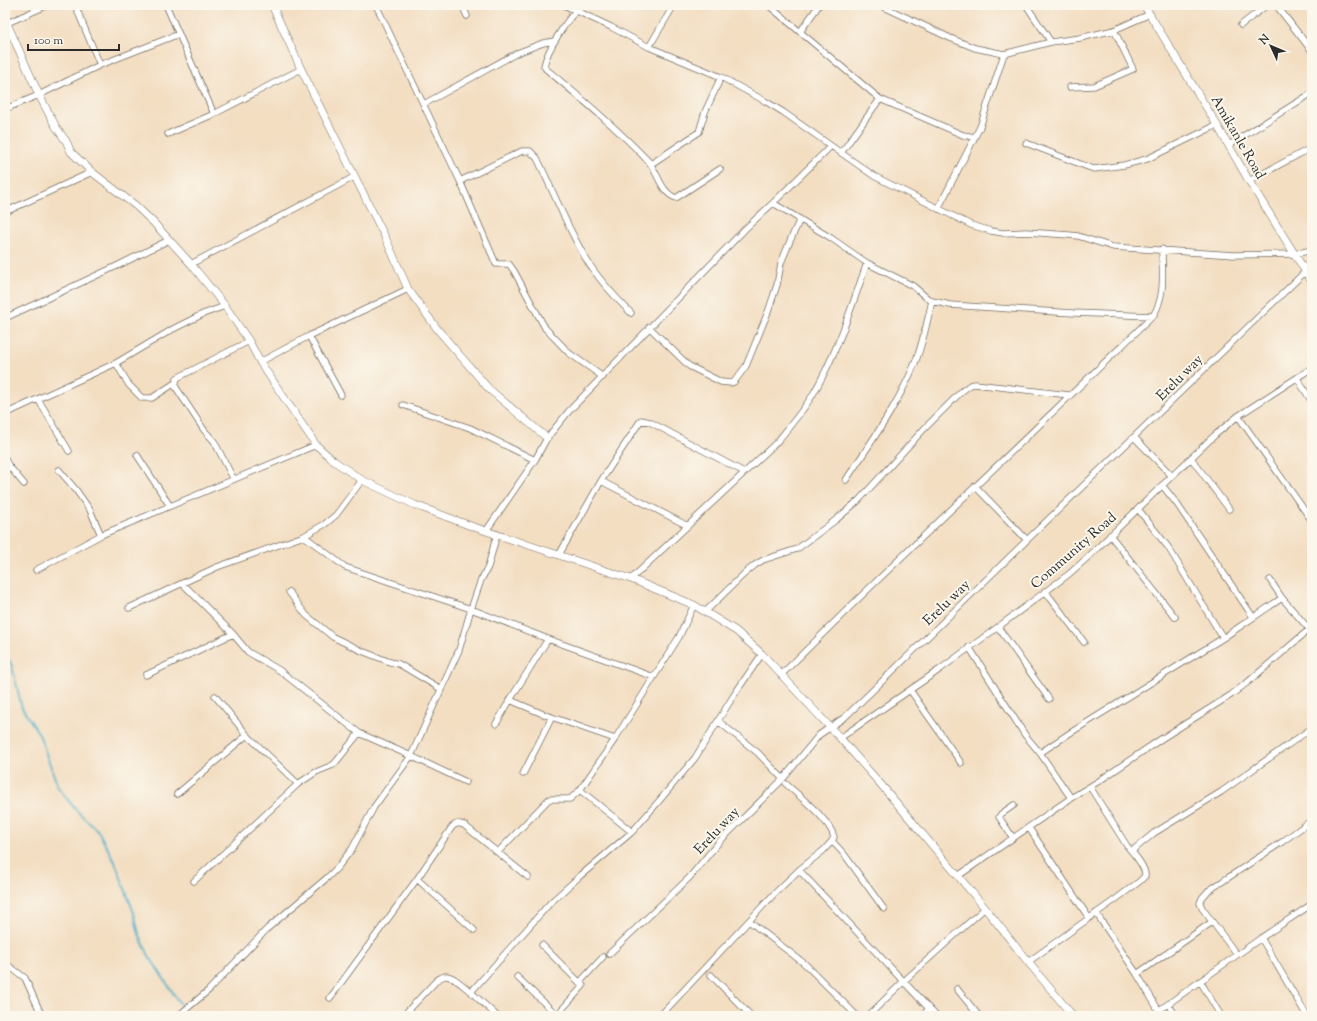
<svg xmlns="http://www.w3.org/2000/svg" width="1317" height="1021" font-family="'Sorts Mill Goudy',serif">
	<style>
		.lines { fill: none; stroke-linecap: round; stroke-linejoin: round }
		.stream { stroke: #47adc7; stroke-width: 2 }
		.minor-casing { stroke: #716a60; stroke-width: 7 }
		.tertiary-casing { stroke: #716a60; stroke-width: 8 }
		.minor { stroke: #fff; stroke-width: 5.5 }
		.tertiary { stroke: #fff; stroke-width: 7 }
		.labels { text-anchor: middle; stroke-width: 4; stroke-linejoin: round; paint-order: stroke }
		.street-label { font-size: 14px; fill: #2b2b2b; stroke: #fbf7ec }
	</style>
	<rect width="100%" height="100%" fill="#fbf7ec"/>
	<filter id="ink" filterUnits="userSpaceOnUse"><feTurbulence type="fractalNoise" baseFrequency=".025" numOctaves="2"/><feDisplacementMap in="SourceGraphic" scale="8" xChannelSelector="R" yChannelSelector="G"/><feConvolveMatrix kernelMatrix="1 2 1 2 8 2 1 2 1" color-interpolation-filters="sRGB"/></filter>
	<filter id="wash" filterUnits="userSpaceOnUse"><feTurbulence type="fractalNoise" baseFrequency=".012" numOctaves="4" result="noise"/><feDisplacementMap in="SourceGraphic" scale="16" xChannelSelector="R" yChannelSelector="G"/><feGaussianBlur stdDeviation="0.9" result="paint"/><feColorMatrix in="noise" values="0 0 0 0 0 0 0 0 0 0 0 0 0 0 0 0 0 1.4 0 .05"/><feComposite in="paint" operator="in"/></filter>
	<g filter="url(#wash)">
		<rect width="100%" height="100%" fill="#f3dec2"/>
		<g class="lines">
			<path class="stream" d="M5,653l7,13 10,42 17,26 19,53 17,22 23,22 17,31 19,51 5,21 10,22 32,49"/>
		</g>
	</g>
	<g filter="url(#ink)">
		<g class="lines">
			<defs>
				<path id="minor" d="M75,5l25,60
					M166,5l48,109
					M376,5l84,176 36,83h13l5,7 31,57 24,25 34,24
					M462,5l5,11
					M564,5l47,22 38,20 72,30 44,24 18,11 91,64 97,49 20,6 12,2 23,-1 43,3 9,1 35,11 121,8 60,-1 18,-4
					M581,5c-12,12 -34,44 -37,61l2,3c36,30 71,59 103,93 9,11 12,31 27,36l44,-29
					M768,5l112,94 83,36 12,2
					M880,5l70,33 25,10 29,6
					M1026,5l25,37
					M1276,5l36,46
					M7,23l41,-18
					M1241,25l26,-20
					M800,32l19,-27
					M649,47l25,-42
					M1070,87l24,-1 39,-17 -19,-39
					M424,104l93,-51 26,-10 12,-2
					M5,109l34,-14 61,-30 79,-31
					M168,134l46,-20 87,-45
					M1026,143l62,24 6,2 30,-4 23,-6 70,-34
					M1229,145l83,-52
					M841,153l39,-54
					M651,164l48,-32 6,-20 16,-35
					M460,181l62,-30h8l7,7c16,33 30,69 49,101 12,20 29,38 45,54
					M1249,181l60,-32
					M773,203l58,35 36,25 46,23 14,12 5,3 18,4 123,8 80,3
					M938,209l42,-82 24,-73 47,-12 29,-4 34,-8 36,-16
					M5,212l87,-40
					M191,264l163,-87
					M5,318l114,-53 50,-25
					M649,327l40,39 32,16 10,1 3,-1 12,-16 22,-54 9,-27 4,-22 9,-22 10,-22
					M309,336l32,59
					M260,362l49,-26 99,-47
					M116,363l13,22 13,13h10l23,-15
					M1297,378l15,24
					M38,399l31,52
					M403,405l67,23 65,32
					M5,414l111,-51 57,-34 30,-15 22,-8
					M1238,416l74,105
					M1134,437l38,39
					M137,455l33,51
					M1191,458l38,51
					M5,459l3,6 16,19
					M59,470l17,20 14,20 11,25
					M233,478l-19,-37 -10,-11 -29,-44 2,-8 72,-37
					M846,480c25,-38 52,-75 69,-117 8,-20 12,-41 17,-62
					M601,481l87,45
					M1162,485l15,19 76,113
					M975,486l52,54
					M1138,509l30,38 55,91
					M486,531l49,-71 12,-22 22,-27 176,-182 28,-26 57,-56
					M1110,535l65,82
					M304,536l41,31 126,42 77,30 106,38
					M559,555l42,-74 40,-61 9,2 94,50
					M36,570l65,-35 215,-90
					M631,579l146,-137c12,-15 25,-30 35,-46 25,-42 39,-88 55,-133
					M1270,580l12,18 27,31
					M183,584l50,50 15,18 31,18 80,63 52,23 55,26
					M1045,591l39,51
					M289,592l17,23 27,22 29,14 28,11 9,2 42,25
					M129,608l88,-41 87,-31 21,-12 11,-9 26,-35
					M705,612l39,-38 11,-9 8,-5 34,-11 40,-30 22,-19 65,-71 37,-37 9,-7 5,-1 94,11
					M998,627l51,72
					M548,639l-38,61 33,14 72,25
					M969,647l56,88 15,18 31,45
					M146,675l87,-41
					M781,675l78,-77 294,-282c13,-21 9,-42 9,-67
					M910,690l51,73
					M215,696l32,39 51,49
					M718,721l40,32 25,26
					M496,724l14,-24
					M840,738l99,-68 59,-43 71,-53 18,-16 85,-82 43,-41 23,-19 74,-48
					M1040,753l30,-20 153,-95 59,-40
					M523,774l29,-57
					M786,784c13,12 44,36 48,53l-2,4 12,13 40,55
					M580,790l52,42
					M177,794l70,-59
					M1029,828l60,90
					M1013,838l-14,-21 2,-3 13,-9
					M1132,851l22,-18 67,-41 91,-64
					M498,852l51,-53h21l10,-9 35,-51 64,-102 15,-32
					M799,870l137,146
					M958,876l113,-78 28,-17 62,-42 70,-44 17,-13 64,-55
					M417,879l57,51
					M194,881l104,-97 18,-12 17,-7 3,-3 23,-29
					M1096,913l41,61 22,37
					M749,921l56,43 52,52
					M1261,938l46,78
					M542,945l41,41 -27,30
					M609,954l80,-76 30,-36 64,-63 36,-44 26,-18 23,-22 159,-155 278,-268
					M1237,955l-35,-47 -2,-5 2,-5 6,-7 74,-49 30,-22
					M1028,962l88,-63 24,-18 5,-5c1,-9 -12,-23 -18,-30l-37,-59
					M5,963l20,15 17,38
					M1137,974l75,-52
					M711,975l40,41
					M517,977l41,39
					M1200,981l21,35
					M580,982l23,-25
					M957,989l22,27
					M471,992l26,24
					M330,998l87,-119 35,-52c4,-4 7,-4 12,-2l64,52
					M1168,1004l8,12
					M178,1016l31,-26 59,-62 60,-51 9,-9 15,-19 22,-42 37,-51 48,-106 12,-41 10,-29 7,-13 9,-33
					M403,1016l34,-36c3,-2 6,-4 9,-4 8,0 18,11 25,16l80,-90 29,-26 52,-44 27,-31 36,-43 39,-63 28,-41
					M660,1016l114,-122 25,-24 25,-20 8,-9
					M868,1016l36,-35 81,-73
					M922,1016l7,-7
					M1151,1016l110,-78 51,-34"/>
				<path id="tertiary" d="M272,5l29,64 85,170 22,50 30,41 51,59 58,49
					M1144,5l73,120 32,56 63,101
					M5,19l34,76 17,32 10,14 5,11 21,20 44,34 17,16 38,42 34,42 24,35 11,21 56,83 18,16 28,19 53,25 56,21 160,53 63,26 42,26 26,23 78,84 43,49 102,121 43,54 45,54"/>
			</defs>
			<use href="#minor" class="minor-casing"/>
			<use href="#tertiary" class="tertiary-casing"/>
			<use href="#minor" class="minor"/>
			<use href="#tertiary" class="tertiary"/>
		</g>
	</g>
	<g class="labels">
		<g class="street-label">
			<text transform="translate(1239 137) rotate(60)" y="5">Amikanle Road</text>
			<text transform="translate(1179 377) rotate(-45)" y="5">Erelu way</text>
			<text transform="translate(1073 550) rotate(-41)" y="5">Community Road</text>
			<text transform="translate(946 602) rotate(-44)" y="5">Erelu way</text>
			<text transform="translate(716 830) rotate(-47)" y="5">Erelu way</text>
		</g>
	</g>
	<rect width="1317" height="1021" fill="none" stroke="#fbf7ec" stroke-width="20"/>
	<g transform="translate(1271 46) rotate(314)" stroke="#fbf7ec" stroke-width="3" paint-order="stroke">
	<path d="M0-3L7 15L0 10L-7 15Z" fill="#2b2b2b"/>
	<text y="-6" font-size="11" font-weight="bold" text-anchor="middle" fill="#2b2b2b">N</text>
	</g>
	<path d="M28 44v6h91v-6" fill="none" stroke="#2b2b2b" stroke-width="2"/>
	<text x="34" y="44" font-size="12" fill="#2b2b2b" stroke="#fbf7ec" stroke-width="3" paint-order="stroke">100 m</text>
</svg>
